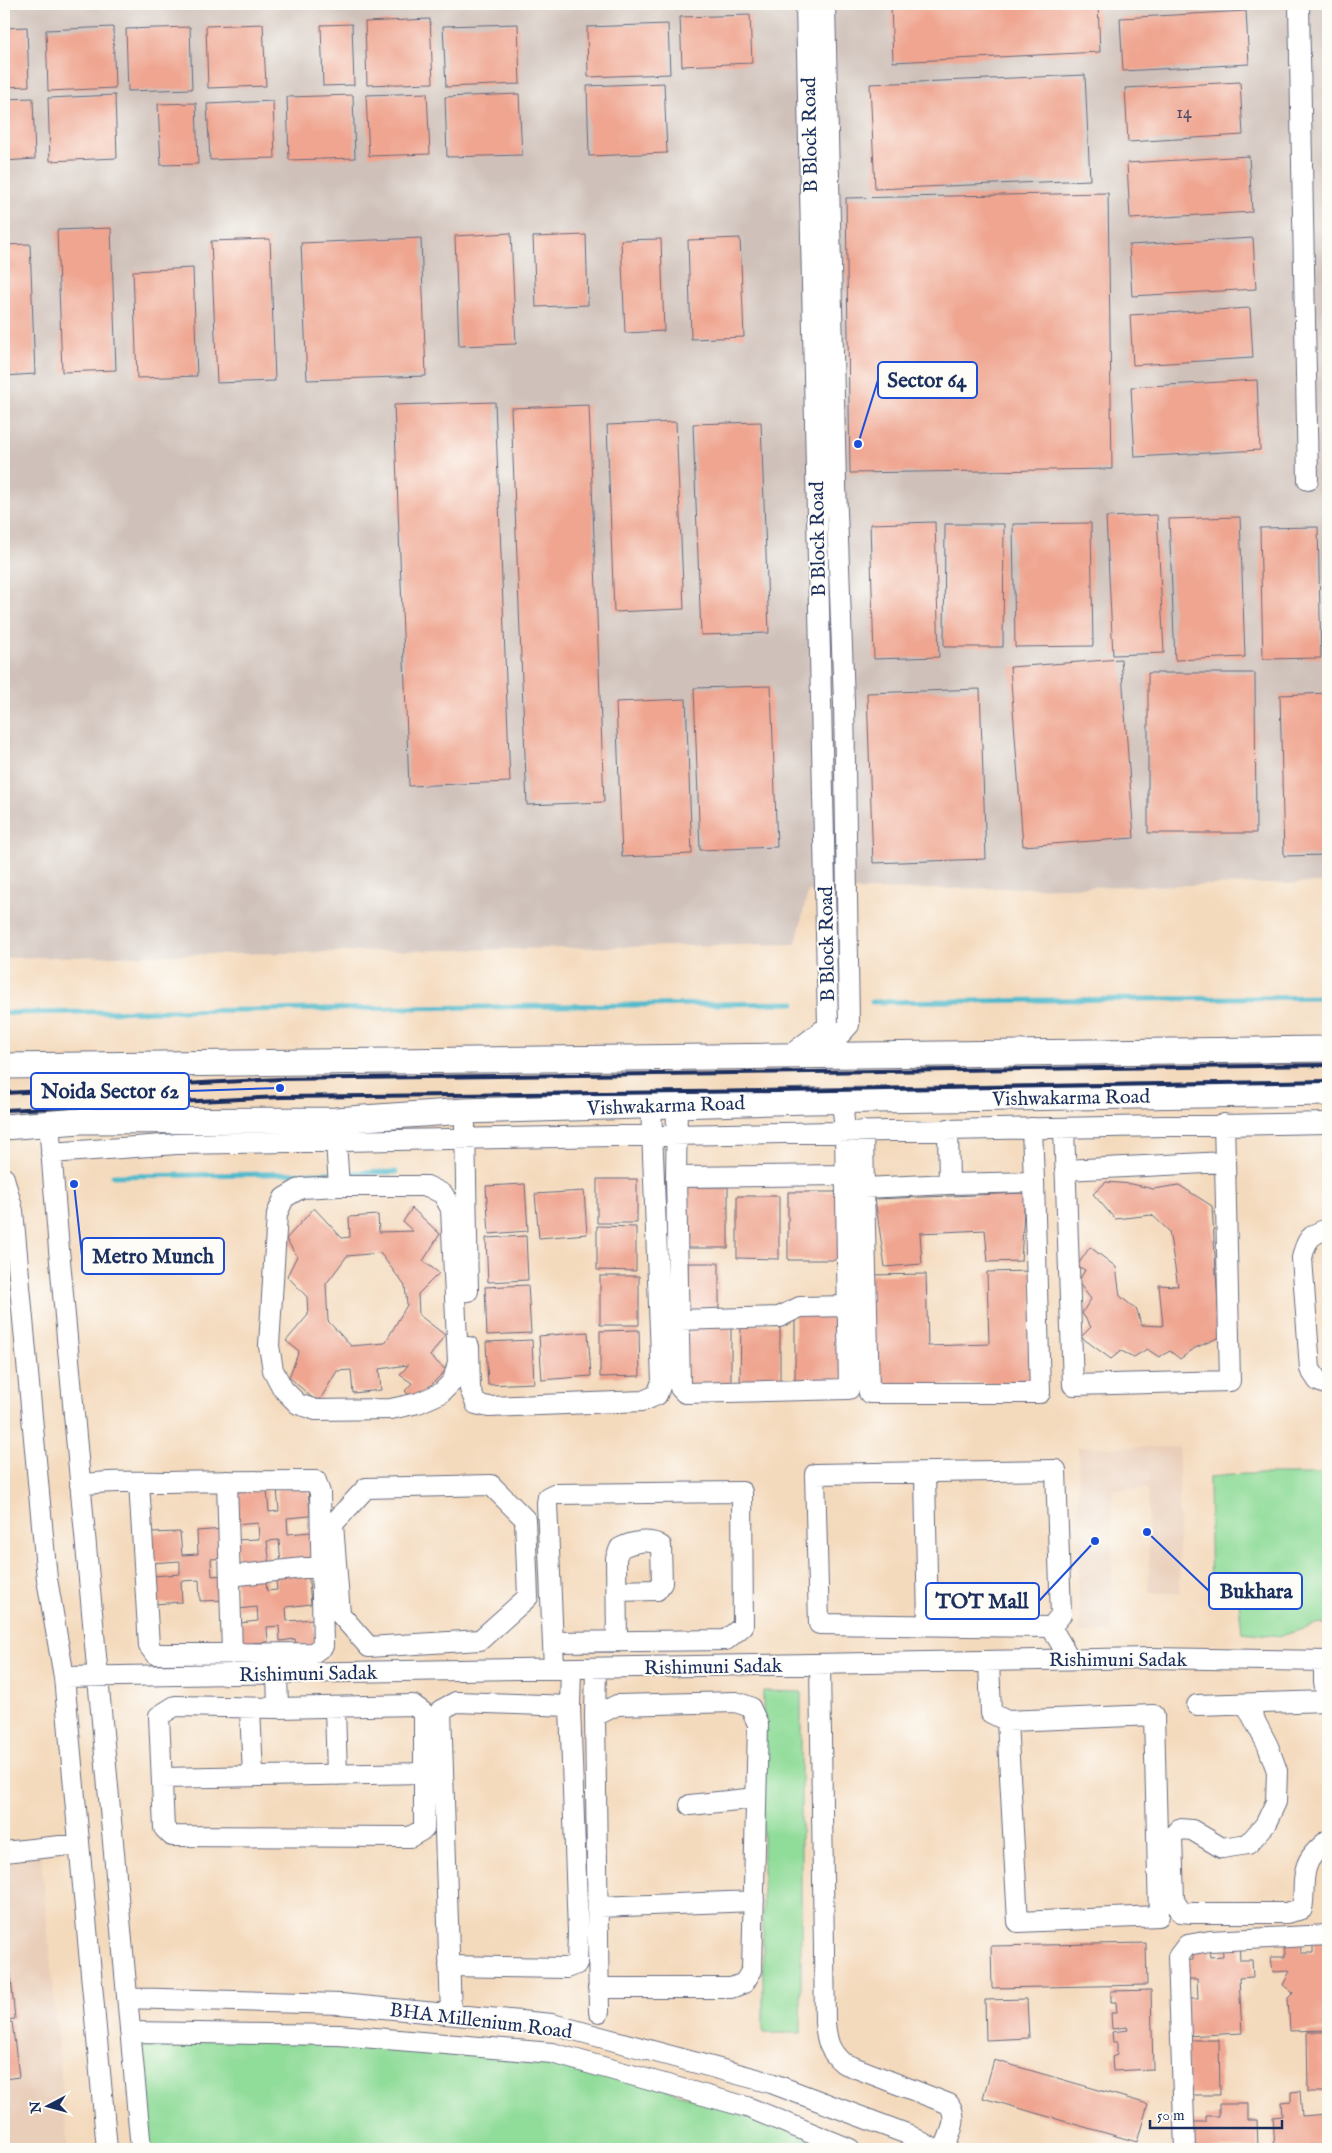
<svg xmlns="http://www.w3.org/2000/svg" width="1332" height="2153" font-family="'IM FELL English',serif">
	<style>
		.built { fill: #e9ceb9 }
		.industrial { fill: #cfc1ba }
		.green { fill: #90dc99; stroke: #56867c }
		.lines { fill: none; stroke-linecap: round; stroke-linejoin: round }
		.stream { stroke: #4fb9cb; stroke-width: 5 }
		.building { fill: #efa590; fill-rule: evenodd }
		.minor-casing { stroke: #676b7f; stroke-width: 22 }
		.major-casing { stroke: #676b7f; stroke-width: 27 }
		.minor { stroke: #fff; stroke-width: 20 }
		.major { stroke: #fff; stroke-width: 25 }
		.rail { stroke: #1b2f5e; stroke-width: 4 }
		.labels { text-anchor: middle; stroke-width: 4; stroke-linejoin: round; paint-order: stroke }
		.number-label { font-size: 18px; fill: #504c6a }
		.street-label { font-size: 20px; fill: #1b2f5e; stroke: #fdfcf7 }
		.leader { fill: none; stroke: #1d4ed8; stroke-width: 2 }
		.callout-dot { fill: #1d4ed8; stroke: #fdfcf7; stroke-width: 2 }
		.callout { fill: #fdfcf7; stroke: #1d4ed8; stroke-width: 2 }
		.callout-label { font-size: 21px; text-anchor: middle; font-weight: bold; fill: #1b2f5e }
	</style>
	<rect width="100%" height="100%" fill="#fdfcf7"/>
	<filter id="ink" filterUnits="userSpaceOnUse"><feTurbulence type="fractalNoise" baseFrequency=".02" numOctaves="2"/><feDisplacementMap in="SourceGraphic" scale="10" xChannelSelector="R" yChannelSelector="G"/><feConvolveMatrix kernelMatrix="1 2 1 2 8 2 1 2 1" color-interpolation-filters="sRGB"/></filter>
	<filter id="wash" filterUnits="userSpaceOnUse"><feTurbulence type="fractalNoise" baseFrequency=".0096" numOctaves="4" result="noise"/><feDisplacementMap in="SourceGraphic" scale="20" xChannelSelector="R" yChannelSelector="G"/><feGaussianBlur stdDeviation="1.12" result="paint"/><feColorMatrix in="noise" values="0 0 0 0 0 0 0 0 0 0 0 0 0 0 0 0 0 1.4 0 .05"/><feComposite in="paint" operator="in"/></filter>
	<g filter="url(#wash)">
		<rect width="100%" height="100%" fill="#f4dabd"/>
		<path class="built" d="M1078,1447h101v146h-30l-1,-104h-36v143l-33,1z
			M40,1849l28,300h-64v-297z"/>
		<path class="industrial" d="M4,4h1324v879l-520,8 -12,53 -792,14z"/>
		<path class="green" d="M1325,165h3v170z
			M1244,1474h84v151l-9,-1 -38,12 -39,-4 -3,-30h-28l-2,-125z
			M763,1691l38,1v341h-38z
			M130,2032l444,27 273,90h-700z"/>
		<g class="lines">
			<path class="stream" d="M872,1002l456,-5
				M4,1013l790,-10
				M343,1173l53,-1
				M113,1176l222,-3"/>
		</g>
		<g id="blocks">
			<path class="building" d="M891,4h207l2,48 -207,10z
				M1246,11l3,53 -126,7 -3,-53z
				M750,15l2,48 -70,3 -2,-49z
				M430,19l3,64 -66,2 -2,-63z
				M263,24l3,62 -58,2 -2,-62z
				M352,24l2,61 -31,1 -2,-61z
				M518,24l2,60 -74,3 -3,-61z
				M668,24l2,50 -82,3 -1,-50z
				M27,27l2,59 -25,1v-59z
				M113,27l2,61 -67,3 -2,-61z
				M190,27l2,62 -64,2 -2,-62z
				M1085,75l5,105 -215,9 -5,-105z
				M1240,82l3,53 -115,7 -3,-54z
				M664,83l3,70 -78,3 -2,-70z
				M427,93l3,61 -61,2 -3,-61z
				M519,94l3,61 -75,2 -2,-60z
				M115,95l2,63 -67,3 -2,-63z
				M353,95l2,63 -66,2 -2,-63z
				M33,98l2,61 -31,2v-62z
				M273,101l2,57 -65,2 -3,-56z
				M196,103l2,61 -37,1 -3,-61z
				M1249,156l3,56 -122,7 -3,-56z
				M1108,193l4,276 -262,4 -4,-275z
				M111,228l5,142 -54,2 -5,-142z
				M511,233l5,111 -57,2 -4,-110z
				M586,235l2,70 -52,2 -3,-70z
				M421,238l5,138 -119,4 -6,-137z
				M740,238l4,99 -53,2 -3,-99z
				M1253,238l3,51 -124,7 -3,-51z
				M270,239l5,142 -58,2 -6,-142z
				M661,239l3,92 -39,2 -4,-93z
				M30,244l5,130 -31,2v-131z
				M193,268l4,108 -60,2 -4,-107z
				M1250,308l3,50 -120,7 -3,-50z
				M1257,380l3,70 -125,7 -4,-70z
				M495,402l15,380 -101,4 -15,-381z
				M589,405l15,397 -77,3 -16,-397z
				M676,422l8,187 -70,3 -7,-187z
				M761,422l8,211 -68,2 -8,-211z
				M1157,515l7,138 -51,2 -7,-138z
				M1240,517l5,140 -70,3 -6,-141z
				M935,522l4,135 -65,2 -4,-135z
				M1091,523l2,123 -78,1 -2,-123z
				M945,524h59l-1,123h-59z
				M1318,527l3,131 -58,1 -3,-131z
				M1121,659l13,179 -111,8 -13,-179z
				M1148,673h107l1,160h-108z
				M771,686l6,161 -77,3 -6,-162z
				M980,689l6,170 -113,4 -6,-170z
				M1328,693v162l-44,1 -4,-161z
				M686,699l6,155 -70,3 -6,-155z
				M597,1179h40v44h-40z
				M1106,1182l26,2 21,5 26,-4 33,21 8,131 -25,11 -15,11 -10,-8 -11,6 -12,-8 -13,8 -13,-6 -10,8 -30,-22 10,-10 -9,-14 9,-14 -13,-17 7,-12 -8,-4 13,-19 26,20 4,29 17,14 4,15 22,1 -4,-41 19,1 -9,-55 -17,-16 -37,4 -22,-25z
				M525,1184l3,47 -39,3 -3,-48z
				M683,1187h45v61h-45z
				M584,1191l3,43 -48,4 -4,-44z
				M788,1192h54v68h-54z
				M1025,1193l-4,68 -33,1 -3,-32 -65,3 2,31 -37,3 -10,-68z
				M737,1196h42v63l-42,-1z
				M314,1208l28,30 8,-1 -1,-20 29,-2 1,17 34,-1 -10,-9 9,-14 28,26 -17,27 16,12 -21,21 1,21 26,20 -15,21 16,14 -31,31 -10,-10 7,-8 -12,-8 8,-10 -29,4 2,21 -28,3 -2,-23 -14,1 -19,32 -29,-26 10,-26 -13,-10 22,-26 -1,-18 -20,-21 10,-20 -11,-17zM380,1253l25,33 2,19 -22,38 -34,3 -23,-25 -2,-37 21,-28z
				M597,1226l39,1v44l-39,-1z
				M526,1236l2,44 -40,2 -2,-44z
				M688,1263h31v47h-31z
				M1032,1271l3,111 -162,5 -3,-112 56,-1 2,72 61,-2 -2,-72z
				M600,1276h39v49h-39z
				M528,1285l3,48 -44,2 -2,-48z
				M795,1314h48v70l-48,-1z
				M687,1325h44v63h-45z
				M741,1325h39v60h-40z
				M639,1330l1,46 -40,1v-46z
				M588,1332l3,44 -49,4 -3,-44z
				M532,1340l2,43 -46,2 -2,-43z
				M308,1487l2,29 -23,2 1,16 23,-2 2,31 -32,2 -2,-25 -12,1 3,25 -31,2 -3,-28 23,-1 -1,-16 -23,2 -2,-33 34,-2 2,22 10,-1 -2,-22z
				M224,1529l2,29 -15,1 1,17 13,-1 2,25 -27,1 -1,-21 -18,1 1,21 -28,2 -2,-28 28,-2v-13l-28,2 -2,-30 30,-1 2,23 16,-1 -1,-23z
				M308,1571l3,33 -25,3 1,14 26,-2 2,26 -19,2 -1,-8 -15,2 -1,-15 -12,1 1,15 -17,1v5l-9,1 -2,-26 18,-2 -1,-14 -19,2 -2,-32 29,-3 2,17 10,-1 -2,-16z
				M1300,1938l1,15h12v-13h15v90l-38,1 -2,-33 5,-5 -10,-8 7,-14 -17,1 -2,-15h14l-1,-18z
				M1239,1940l1,20h12l1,17 -14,1 3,55 -57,3 -2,-37h15l-1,-20h-14l-1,-18 11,-1v-13l16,-1 1,11 13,-1 -1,-15z
				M1146,1943l1,42 -155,3 -1,-42z
				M9,1957l6,62 -11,1v-62z
				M1151,1990l2,79 -40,2 -1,-14 5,-2v-13h-4l-1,-10 16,-2 -1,-3 -15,2 -1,-16h6l-1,-11h-5v-11z
				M1027,1999l2,39 -43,2 -1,-40z
				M12,2022l7,55 -15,2v-56z
				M1307,2032h21v60h-20z
				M1186,2040h33l1,55h-33z
				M994,2060l154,44 -11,38 -154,-44z
				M1300,2091l2,25 26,-2v35h-53l-2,-32 9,-1 -1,-14 10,-1v-9z
				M1219,2104h29v16h9l1,29h-68v-27h16v-6h13z"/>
		</g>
	</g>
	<g filter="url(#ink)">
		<use href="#blocks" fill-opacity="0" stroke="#676b7f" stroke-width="1"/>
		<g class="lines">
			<defs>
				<path id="minor" d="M1299,4l9,476
					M821,1055l28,-30 -5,-323 -8,-217 -11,-481
					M789,1056l39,-30 -22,-1022
					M842,1100l3,31 4,258 -164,4 -5,-5 -4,-211 170,-2
					M49,1123l10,127 82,899
					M1224,1124l1,38
					M465,1125l3,166
					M335,1127l4,59 -38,2 -17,10 -7,16 -8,132 4,24 10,19 15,15 18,6 75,-1 27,-6 23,-10 12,-12 5,-19 -7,-153 -8,-15 -16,-8h-88
					M1032,1128l2,54
					M1064,1128l9,257 157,-4 -5,-219 -160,8
					M948,1129l1,55 -85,4 5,205h171l-6,-211 -85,2
					M863,1131l1,57
					M51,1153l126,-9 1151,-21
					M676,1177l1,-73
					M4,1178l9,33 34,368 17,98 43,472
					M1328,1229c-18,5 -22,11 -26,29l8,111 8,12 10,4
					M679,1320l100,-3 21,-10 48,-1
					M469,1347l1,42 6,15 13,3 154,-6 14,-6 5,-14 -11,-276
					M925,1474l3,151
					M227,1481l5,173
					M80,1485c29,-5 60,-3 89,-3 49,-1 98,-1 147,-1l4,12 3,153 -10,7 -158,1 -6,-8 -10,-164
					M491,1485l34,34 3,78 -48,43 -111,7 -29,-33 -7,-90 33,-36z
					M230,1576l92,-10
					M617,1591l40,-1 5,-7 -1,-37c-11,-8 -29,-4 -41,2l-4,10 1,84
					M1051,1627l10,-12 -5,-145 -241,4 4,150 232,3 19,32
					M554,1642l172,-2 17,-14 -1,-134 -188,2 -6,3 -1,6 7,165
					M989,1661l2,52 16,8 11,201 141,-6 -5,-201 -147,6
					M820,1664l5,359c2,18 4,28 18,40l106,41c10,15 1,30 -5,45
					M277,1673l1,35 -103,-2 -16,10 5,112 8,8 238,1 14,-8v-116l-11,-8 -135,3
					M64,1677l1088,-19 176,3
					M1246,1704l22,42 9,25 -1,31 -11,23 -17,19 -26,4 -30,-18 -13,-1 -7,8 2,63 7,12 11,1h94l16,-4c3,-14 0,-27 4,-41 3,-12 13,-20 22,-28
					M1197,1705l130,-4 -3,-20v-20
					M250,1708l3,68
					M335,1708l2,67
					M595,1716l1,-48
					M162,1778l262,-5
					M690,1805l66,-7
					M4,1852l75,-8
					M598,1907l156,-6
					M449,1966l117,2 11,-4 1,-32 -8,-226
					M598,1988h133l13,-5 8,-13 6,-246 -8,-17 -14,-5 -119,3 -22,11 4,296
					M127,1998l214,6 211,20 219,59 136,51 27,15
					M451,2014l-10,-304 15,-8 114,4 1,-38
					M130,2032l209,3 213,18 195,54 103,42
					M1185,2149l-7,-192 9,-12 23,-4 118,-6"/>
				<path id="major" d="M4,1066l1324,-17
					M4,1127l76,-6 255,-1 130,-9 344,-10 519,-8"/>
			</defs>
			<use href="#minor" class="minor-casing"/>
			<use href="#major" class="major-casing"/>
			<use href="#minor" class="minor"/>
			<use href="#major" class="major"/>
			<path class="rail" d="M4,1093l276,-14 1048,-14
				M4,1110l277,-13 498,-6 549,-10"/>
		</g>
	</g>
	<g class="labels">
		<g class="number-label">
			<text x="1184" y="118">14</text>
		</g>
		<g class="street-label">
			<text transform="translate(809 135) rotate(-91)" y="7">B Block Road</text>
			<text transform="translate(817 539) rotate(-91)" y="7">B Block Road</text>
			<text transform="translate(826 944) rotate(-91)" y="7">B Block Road</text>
			<text transform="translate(1071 1097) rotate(-1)" y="7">Vishwakarma Road</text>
			<text transform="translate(666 1105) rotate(-2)" y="7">Vishwakarma Road</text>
			<text x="1118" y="1666">Rishimuni Sadak</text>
			<text transform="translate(713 1666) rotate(-1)" y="7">Rishimuni Sadak</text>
			<text transform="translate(308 1673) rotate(-1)" y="7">Rishimuni Sadak</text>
			<text transform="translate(481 2020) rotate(7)" y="7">BHA Millenium Road</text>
		</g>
	</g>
	<path class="leader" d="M858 444L878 380M280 1088L189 1091M74 1184L82 1256M1147 1532L1209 1591M1095 1541L1039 1601"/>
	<g class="callout-dot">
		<circle cx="858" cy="444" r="5"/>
		<circle cx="280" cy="1088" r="5"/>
		<circle cx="74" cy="1184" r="5"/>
		<circle cx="1147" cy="1532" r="5"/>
		<circle cx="1095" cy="1541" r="5"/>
	</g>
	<g class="callout">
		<rect x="878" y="362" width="99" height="36" rx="5"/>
		<rect x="31" y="1073" width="158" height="36" rx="5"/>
		<rect x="82" y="1238" width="142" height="36" rx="5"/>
		<rect x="1209" y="1573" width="93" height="36" rx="5"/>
		<rect x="926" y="1583" width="113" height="36" rx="5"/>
	</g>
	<g class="callout-label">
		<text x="927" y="387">Sector 64</text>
		<text x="110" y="1098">Noida Sector 62</text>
		<text x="153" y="1263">Metro Munch</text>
		<text x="1256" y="1598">Bukhara</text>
		<text x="982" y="1608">TOT Mall</text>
	</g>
	<rect width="1332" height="2153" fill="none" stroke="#fdfcf7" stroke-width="20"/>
	<g transform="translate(48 2106) rotate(264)" stroke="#fdfcf7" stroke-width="4" paint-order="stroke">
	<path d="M0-4L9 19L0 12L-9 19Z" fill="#1b2f5e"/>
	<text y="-8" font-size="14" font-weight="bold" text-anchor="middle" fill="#1b2f5e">N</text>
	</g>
	<path d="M1150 2120v8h132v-8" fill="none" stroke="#1b2f5e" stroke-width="2.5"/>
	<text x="1157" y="2120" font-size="15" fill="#1b2f5e" stroke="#fdfcf7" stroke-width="4" paint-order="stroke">50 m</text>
</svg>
